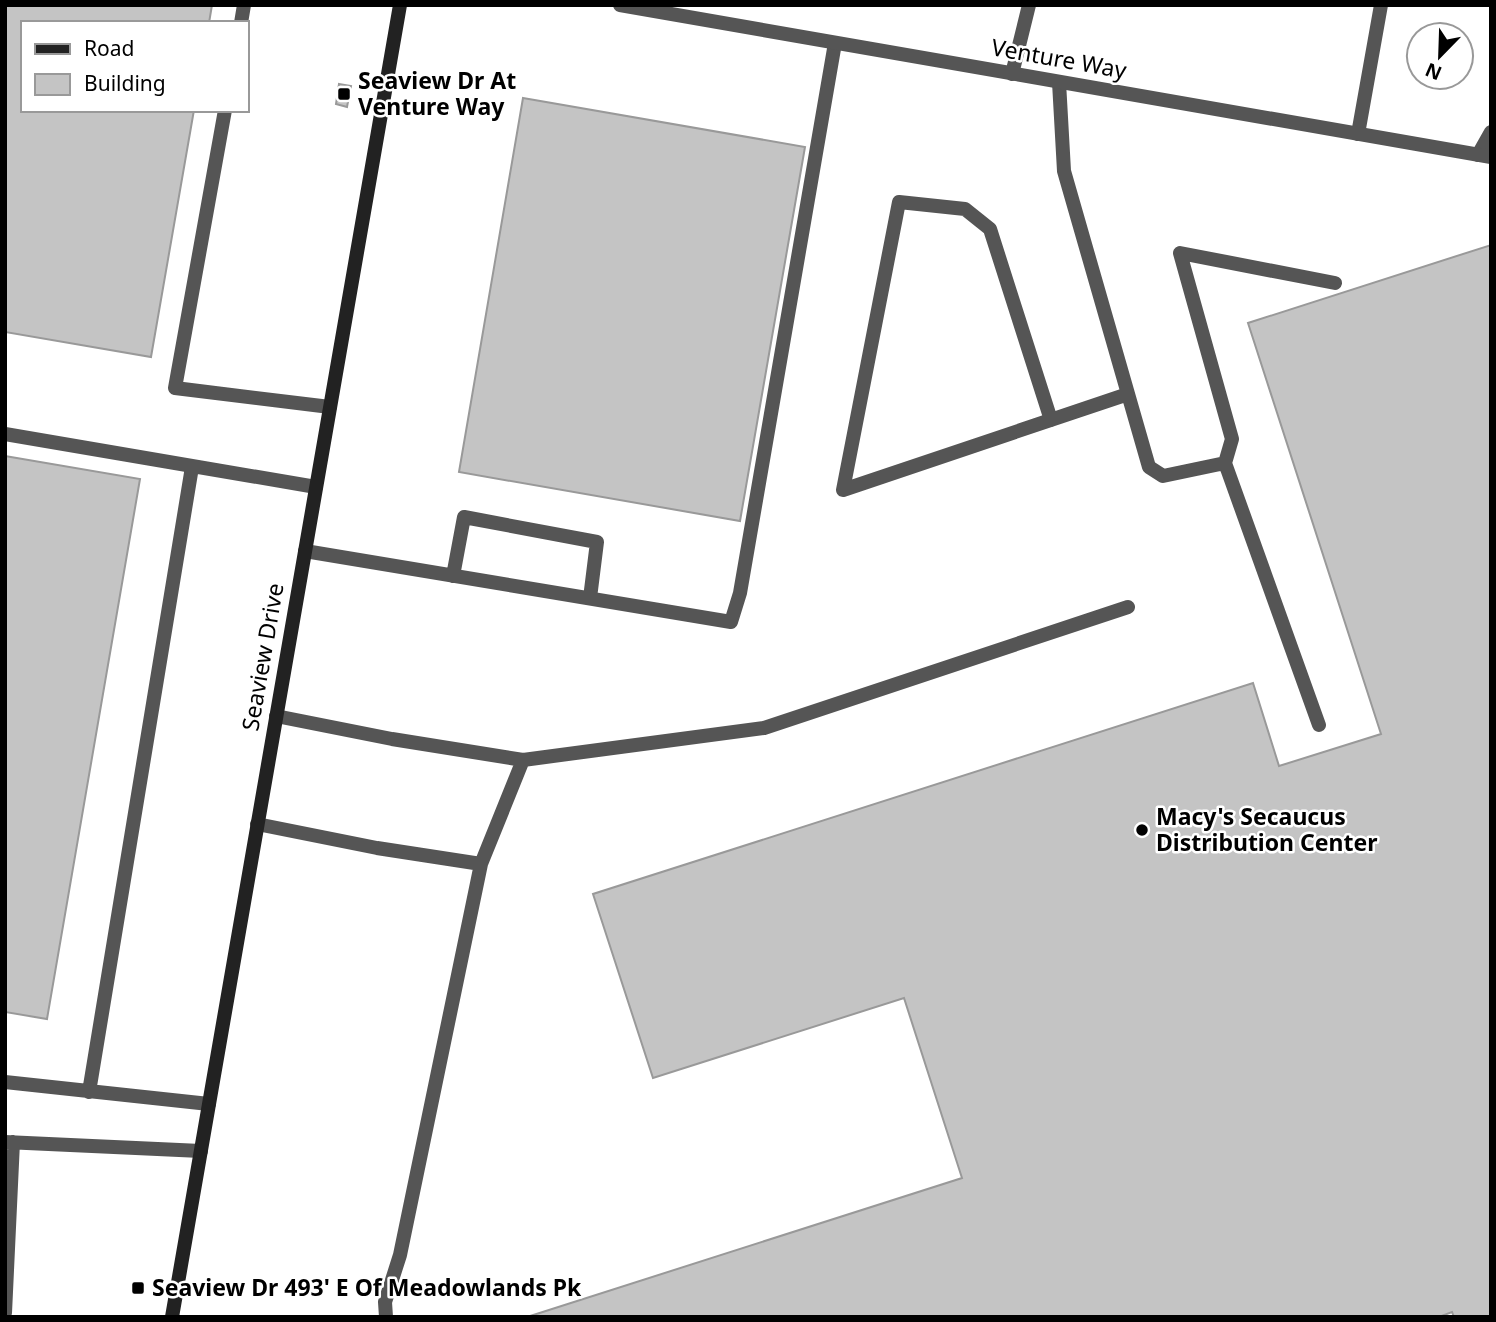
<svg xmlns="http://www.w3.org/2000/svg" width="1496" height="1322" font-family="'Noto Sans',sans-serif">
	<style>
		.building { fill: #c4c4c4; stroke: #999; stroke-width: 2 }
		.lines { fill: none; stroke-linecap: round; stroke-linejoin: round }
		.service { stroke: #555; stroke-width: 14 }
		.minor { stroke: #555; stroke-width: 14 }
		.secondary { stroke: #222; stroke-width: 14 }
		.poi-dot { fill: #000; stroke: #fff; stroke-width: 2.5 }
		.labels { text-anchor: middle; stroke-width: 5; stroke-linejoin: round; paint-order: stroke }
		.street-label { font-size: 23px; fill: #000; stroke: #fff }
		.poi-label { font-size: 23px; font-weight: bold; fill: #000; stroke: #fff; text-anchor: start }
	</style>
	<rect width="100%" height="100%" fill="#fff"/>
	<path class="building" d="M5,5h207l-3,18h-186v87h171l-43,247 -146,-25z
		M339,84l12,2 -4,21 -11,-3z
		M523,98l282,49 -65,374 -281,-49z
		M1491,245v1072h-37l-2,-5 -13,5h-912l435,-139 -58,-180 -251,80 -60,-184 660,-211 26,83 102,-32 -133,-411z
		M5,456l135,23 -93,540 -42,-7z"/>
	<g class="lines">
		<path class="service" d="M241,23l3,-18
			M1012,74l17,-69
			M1059,82l5,89 85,296 14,9 62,-13
			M225,110l-50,278 155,19
			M1358,134l23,-129
			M1478,155l13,-23
			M1051,420l-61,-191 -25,-20 -66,-7 -56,288 285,-96
			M5,434l311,53
			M305,551l426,71 9,-29 95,-550
			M453,576l11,-59 133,25 -7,56
			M276,716l116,23 131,21 241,-32 364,-121
			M1319,725l-94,-262 7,-24 -52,-186 155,30
			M257,824l120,24 104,16 -81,391 -15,47 1,15
			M481,864l42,-104
			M5,1082l204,22
			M89,1092l103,-625
			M5,1142l196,9
			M5,1313l8,-171"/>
		<path class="minor" d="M620,5l871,152"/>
		<path class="secondary" d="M172,1317l228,-1312"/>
	</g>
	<g class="poi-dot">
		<rect x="337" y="87" width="14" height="14" rx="3.5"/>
		<circle cx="1142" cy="830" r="7"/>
		<rect x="131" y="1281" width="14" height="14" rx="3.5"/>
	</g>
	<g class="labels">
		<g class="street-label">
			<text transform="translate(1059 59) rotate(10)" y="8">Venture Way</text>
			<text transform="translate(263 657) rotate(-80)" y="8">Seaview Drive</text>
		</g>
		<g class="poi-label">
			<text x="358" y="89">Seaview Dr At<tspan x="358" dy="26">Venture Way</tspan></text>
			<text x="1156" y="825">Macy's Secaucus<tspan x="1156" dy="26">Distribution Center</tspan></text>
			<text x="152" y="1296">Seaview Dr 493' E Of Meadowlands Pk</text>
		</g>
	</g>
	<rect width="1496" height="1322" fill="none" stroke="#000000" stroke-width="14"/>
	<rect x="21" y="21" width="228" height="91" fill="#ffffff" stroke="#999999" stroke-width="2"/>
	<rect x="35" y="44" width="35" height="10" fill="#222222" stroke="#999999" stroke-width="2"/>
	<text x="84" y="56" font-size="21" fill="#000000">Road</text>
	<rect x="35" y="74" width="35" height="21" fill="#c4c4c4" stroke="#999999" stroke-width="2"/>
	<text x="84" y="91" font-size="21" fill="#000000">Building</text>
	<g transform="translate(1440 56) rotate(203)"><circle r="33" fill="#ffffff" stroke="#999999" stroke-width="2"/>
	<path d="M0-5L12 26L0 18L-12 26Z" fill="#000000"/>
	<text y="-10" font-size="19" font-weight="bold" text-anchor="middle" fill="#000000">N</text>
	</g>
</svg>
